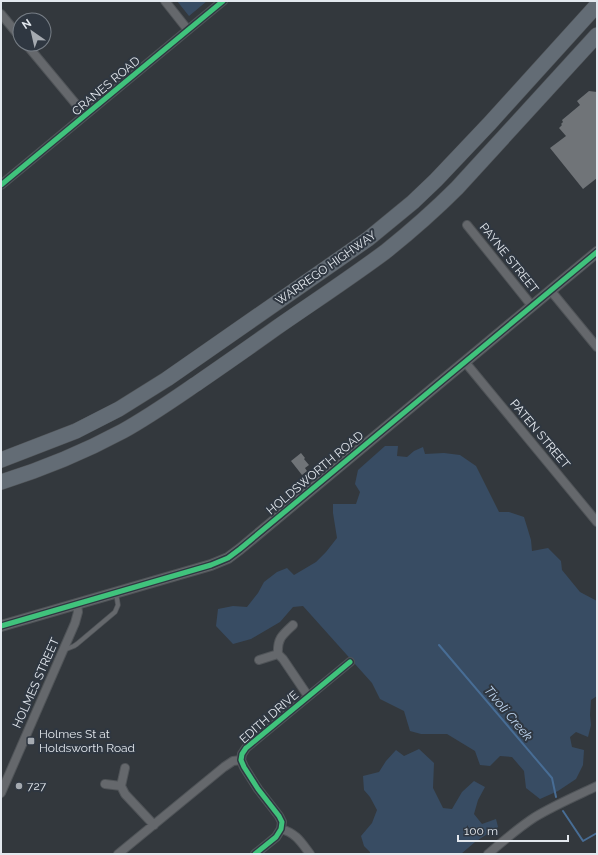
<svg xmlns="http://www.w3.org/2000/svg" width="598" height="855" font-family="Raleway,sans-serif">
	<style>
		.green { fill: #384c63 }
		.lines { fill: none; stroke-linecap: round; stroke-linejoin: round }
		.stream { stroke: #486d95; stroke-width: 2 }
		.building { fill: #707478 }
		.service-casing { stroke: #505458; stroke-width: 5.5 }
		.minor-casing { stroke: #505458; stroke-width: 10 }
		.tertiary-casing { stroke: #505458; stroke-width: 12 }
		.motorway-casing { stroke: #505458; stroke-width: 16 }
		.service { stroke: #65686c; stroke-width: 4 }
		.minor { stroke: #65686c; stroke-width: 8 }
		.tertiary { stroke: #65686c; stroke-width: 10 }
		.motorway { stroke: #636c75; stroke-width: 15 }
		.cycleway-casing { stroke: #2f3741; stroke-width: 8 }
		.cycleway { stroke: #40c37c; stroke-width: 5 }
		.poi-dot { fill: #a5aab0; stroke: #2f3741; stroke-width: 1.5 }
		.labels { text-anchor: middle; stroke-width: 4; stroke-linejoin: round; paint-order: stroke }
		.street-label { font-size: 12px; fill: #e3e8ee; stroke: #2f3741 }
		.poi-label { font-size: 12px; fill: #e3e8ee; stroke: #2f3741; text-anchor: start }
		.water-label { font-size: 13px; font-style: italic; fill: #bfd6f1; stroke: #2f3741 }
	</style>
	<rect width="100%" height="100%" fill="#33383d"/>
	<path class="green" d="M177,1h30l-18,15z
		M385,446h13l-1,10 10,1 7,-6 9,-4 2,7 19,-1 16,2 16,11 23,46h10l15,5 7,23 1,11 16,-3 13,13 1,9 18,22 17,9v95l-6,4 -1,15 1,10 -3,12 -12,-5 -6,5 2,10 12,3 -1,15 -7,14 -18,12 -18,8 -14,-11 -2,-17 -12,-14 -12,-1 -10,10 -10,-1 -5,-14 -28,-17h-26l-11,-3 -6,-20 -24,-12 -8,-16 -69,-77 -10,1 -13,15 -29,17 -18,5 -17,-18 2,-17 15,-3 14,1 11,-14 6,-11 13,-10 10,-4 7,7 22,-13 10,-10 11,-14 -4,-25v-9h23l4,-12 -5,-8 3,-14z
		M419,749l15,14 -1,25 10,20 9,1 10,-17 12,-11 11,6 -7,13 -4,14 8,10 14,-5 2,8 -23,15 -14,12h-91v-2l-6,-6 -3,-10 11,-13 5,-13 -7,-13 -6,-7 -1,-14 16,-4 7,-11 10,-11 8,6z"/>
	<g class="lines">
		<path class="stream" d="M439,645l113,133 4,19
			M563,811l20,30 14,-8"/>
	</g>
	<path class="building" d="M589,91l8,1v86l-14,11 -33,-41 16,-12 -7,-8 3,-3 -1,-1 2,-2 -1,-2 18,-15 -3,-4z
		M301,453l4,5 -1,1 5,6 -4,3 2,3 -5,4 -11,-14z"/>
	<g class="lines">
		<defs>
			<path id="service" d="M64,650l10,-4 3,-2 38,-32 3,-7 -2,-12"/>
			<path id="minor" d="M165,1l23,29
				M1,14l19,23
				M26,44l59,71
				M1,185l222,-184
				M467,225l65,81
				M551,291l46,56
				M465,362l132,160
				M278,654c-1,-15 4,-19 15,-29
				M259,660l19,-6 5,5 25,37
				M105,784l16,2 4,-18
				M121,786l4,8 29,31
				M1,793l74,-170 3,-11 -1,-8
				M281,829c15,4 20,13 29,25
				M118,854l106,-87 9,-6 8,-1
				M255,854l21,-17 5,-8 1,-7 -3,-6 -21,-27 -14,-22 -3,-7 1,-6 4,-6 104,-86
				M488,854c15,-13 30,-26 47,-37 20,-12 41,-21 62,-31"/>
			<path id="tertiary" d="M1,626l210,-61 17,-7 12,-9 357,-297"/>
			<path id="motorway" d="M1,460l75,-29 43,-22 48,-30 201,-140 45,-37 23,-22 54,-57 107,-118
				M1,482c42,-13 83,-30 122,-51 27,-15 51,-32 76,-49 26,-18 52,-36 77,-54 36,-25 74,-50 109,-76 25,-20 49,-41 72,-64l140,-153"/>
		</defs>
		<use href="#service" class="service-casing"/>
		<use href="#minor" class="minor-casing"/>
		<use href="#tertiary" class="tertiary-casing"/>
		<use href="#motorway" class="motorway-casing"/>
		<use href="#service" class="service"/>
		<use href="#minor" class="minor"/>
		<use href="#tertiary" class="tertiary"/>
		<use href="#motorway" class="motorway"/>
		<defs>
			<path id="cycleway" d="M1,185l222,-184
				M1,626l210,-61 17,-7 12,-9 357,-297
				M255,854l21,-17 5,-8 1,-7 -3,-6 -21,-27 -14,-22 -3,-7 1,-6 4,-6 104,-86"/>
		</defs>
		<use href="#cycleway" class="cycleway-casing"/>
		<use href="#cycleway" class="cycleway"/>
	</g>
	<g class="poi-dot">
		<rect x="27" y="737" width="8" height="8" rx="2"/>
		<circle cx="19" cy="786" r="4"/>
	</g>
	<g class="labels">
		<g class="street-label">
			<text transform="translate(106 86) rotate(-40)" y="4">CRANES ROAD</text>
			<text transform="translate(509 258) rotate(51)" y="4">PAYNE STREET</text>
			<text transform="translate(326 268) rotate(-35)" y="4">WARREGO HIGHWAY</text>
			<text transform="translate(540 434) rotate(50)" y="4">PATEN STREET</text>
			<text transform="translate(315 473) rotate(-40)" y="4">HOLDSWORTH ROAD</text>
			<text transform="translate(36 683) rotate(-66)" y="4">HOLMES STREET</text>
			<text transform="translate(269 717) rotate(-41)" y="4">EDITH DRIVE</text>
		</g>
		<g class="poi-label">
			<text x="39" y="738">Holmes St at<tspan x="39" dy="14">Holdsworth Road</tspan></text>
			<text x="27" y="790">727</text>
		</g>
		<g class="water-label">
			<text transform="translate(509 713) rotate(50)" y="5">Tivoli Creek</text>
		</g>
	</g>
	<rect width="598" height="855" fill="none" stroke="#e3e8ee" stroke-width="4"/>
	<g transform="translate(32 32) rotate(326)"><circle r="19" fill="#2f3741" stroke="#777e86"/>
	<path d="M0-3L7 15L0 10L-7 15Z" fill="#a5aab0"/>
	<text y="-6" font-size="11" font-weight="bold" text-anchor="middle" fill="#e3e8ee">N</text>
	</g>
	<path d="M458 835v6h110v-6" fill="none" stroke="#e3e8ee" stroke-width="2"/>
	<text x="464" y="835" font-size="12" fill="#e3e8ee" stroke="#2f3741" stroke-width="3" paint-order="stroke">100 m</text>
</svg>
